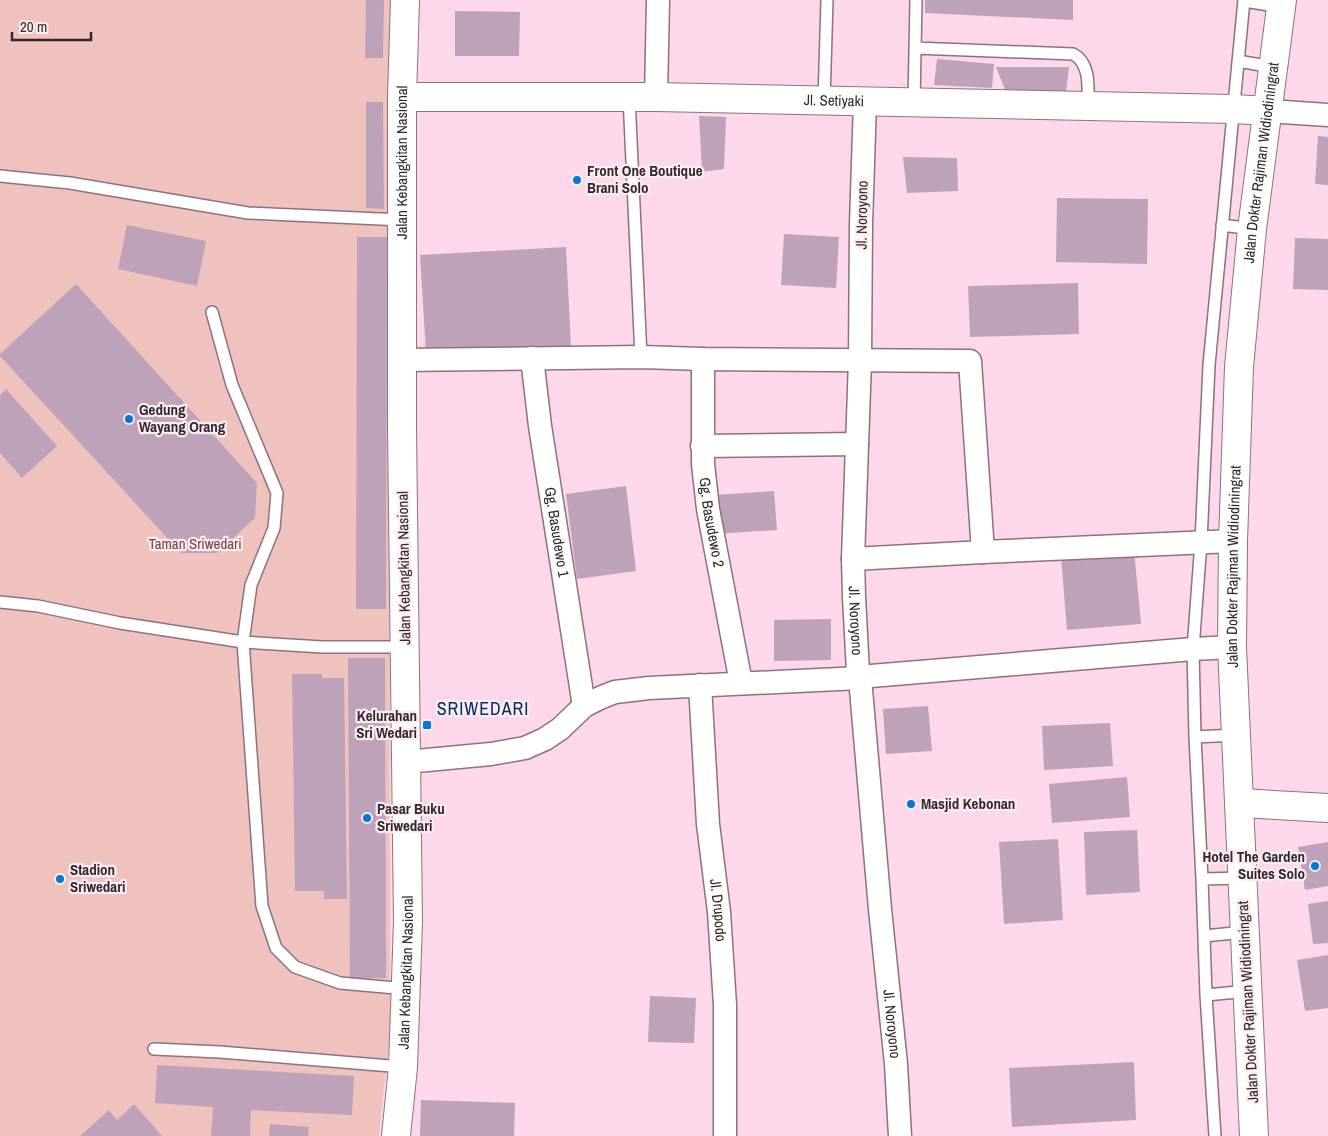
<svg xmlns="http://www.w3.org/2000/svg" width="1328" height="1136" font-family="'Archivo Narrow',sans-serif">
	<style>
		.green { fill: #f0c2bd }
		.building { fill: #bda2ba }
		.lines { fill: none; stroke-linecap: round; stroke-linejoin: round }
		.lane-casing { stroke: #8f707f; stroke-width: 14 }
		.street-casing { stroke: #8f707f; stroke-width: 25 }
		.secondary-casing { stroke: #8f707f; stroke-width: 30 }
		.lane { stroke: #fff; stroke-width: 11 }
		.street { stroke: #fff; stroke-width: 22 }
		.secondary { stroke: #fff; stroke-width: 28 }
		.poi-dot { fill: #0875dc; stroke: #fbedf3; stroke-width: 2 }
		.labels { text-anchor: middle; stroke-width: 4.5; stroke-linejoin: round; paint-order: stroke }
		.street-label { font-size: 15px; fill: #33262c; stroke: #fbedf3 }
		.poi-label { font-size: 15px; font-weight: bold; fill: #33262c; stroke: #fbedf3; text-anchor: start }
		.park-label { font-size: 15px; fill: #7f403c; stroke: #fbedf3 }
		.quarter-label { font-size: 18px; letter-spacing: 1px; fill: #002e60; stroke: #fbedf3 }
	</style>
	<rect width="100%" height="100%" fill="#fcd8ea"/>
	<path class="green" d="M0,0h390l-1,55 1,977 -11,104h-379z"/>
	<path class="building" d="M366,0h18l-1,58h-18z
		M925,0h148v20l-148,-7z
		M455,11l65,1 -1,44h-64z
		M937,59l57,5 -2,24 -58,-3z
		M996,67h73l-3,25h-60z
		M366,102h17l1,107 -18,-1z
		M699,116l27,1 -2,52 -22,3z
		M1318,136l10,1v48l-13,-1z
		M903,157l54,1 1,33 -51,2z
		M1057,198l91,1 -1,65 -91,-2z
		M127,225l79,16 -9,45 -79,-17z
		M784,234l55,3 -3,51 -55,-3z
		M357,237h30l-1,372h-30z
		M1295,238l33,1v51l-35,-1z
		M566,247l5,99 -145,7 -6,-98z
		M1078,283l1,51 -109,3 -2,-51z
		M76,284l181,199 -2,35 -38,35h-36l-181,-197v-2z
		M6,389l51,57 -35,32 -22,-25v-58z
		M626,486l10,85 -59,8 -11,-85z
		M774,491l3,39 -61,4 -2,-39z
		M1134,550l7,74 -74,6 -6,-73z
		M831,619v41l-57,1v-41z
		M348,658h37l1,320h-36z
		M292,674h30v4h22l3,221h-23v-8h-29z
		M928,706l4,45 -46,3 -3,-45z
		M1110,723l3,43 -69,4 -2,-44z
		M1127,777l3,40 -78,6 -3,-39z
		M1137,830l3,62 -54,3 -2,-63z
		M1058,839l5,81 -59,4 -5,-82z
		M1328,842v44l-23,4 -7,-43z
		M1328,901v42l-15,1 -5,-40z
		M1328,955v53l-23,3 -8,-51z
		M650,996l46,2 -2,45 -46,-1z
		M1134,1062l2,58 -124,7 -3,-59z
		M157,1065l197,11 -2,39 -101,-5 -1,26h-39l2,-29 -58,-4z
		M421,1100l94,3 -1,33h-94z
		M134,1104l28,32h-82l29,-26 8,10z
		M270,1124l39,3 -1,9h-39z"/>
	<g class="lines">
		<defs>
			<path id="lane" d="M1244,1l37,6
				M915,48l158,6c18,9 15,35 15,52
				M1238,61l35,6
				M629,97l12,260
				M824,101l3,-101
				M914,103l2,-103
				M0,176l70,7 178,30 154,7
				M1222,225l30,4
				M212,312l20,73 45,108 -3,35 -23,57 -8,57 19,264 14,42 19,19 45,16 67,6
				M0,602l38,4 82,17 123,19 79,5h82
				M1195,737l41,-2
				M1202,879l41,-1
				M1204,936l40,-4
				M1206,995l42,-4
				M154,1049l66,3 183,15
				M1215,1136l-9,-141 -4,-116 -7,-142 -2,-88 8,-107 8,-177 35,-365"/>
			<g id="street">
				<path d="M656,97l2,-97"/>
				<path id="s1" d="M865,102l-4,122 -1,137 -7,198 1,38 4,75 2,6 20,231 16,155 4,72"/>
				<path d="M1268,111l60,4"/>
				<path id="s2" d="M532,358l8,68 44,280"/>
				<path id="s3" d="M703,359v105l5,45 33,174"/>
				<path d="M402,360l239,-3 62,2 267,2 13,191"/>
				<path d="M702,446l155,-2"/>
				<path d="M853,559l130,-7 250,-11"/>
				<path d="M859,677l334,-28 39,-2"/>
				<path id="s4" d="M700,685l8,139 11,88 6,93v131"/>
				<path d="M406,762l85,-8 34,-6 20,-9 15,-10 24,-23 18,-9 13,-5 34,-4 211,-10"/>
			</g>
			<g id="secondary">
				<path id="s5" d="M402,97h254l577,12 35,2"/>
				<path d="M1240,803l88,5"/>
				<path id="s6" d="M396,1136l7,-69 5,-145 -6,-494v-331l3,-97"/>
				<path id="s7" d="M1254,1136l-22,-489 1,-106 6,-174 13,-138 30,-229"/>
			</g>
		</defs>
		<use href="#lane" class="lane-casing"/>
		<use href="#street" class="street-casing"/>
		<use href="#secondary" class="secondary-casing"/>
		<use href="#lane" class="lane"/>
		<use href="#street" class="street"/>
		<use href="#secondary" class="secondary"/>
	</g>
	<g class="poi-dot">
		<circle cx="577" cy="180" r="5"/>
		<circle cx="129" cy="419" r="5"/>
		<rect x="422" y="720" width="10" height="10" rx="2.5"/>
		<circle cx="911" cy="804" r="5"/>
		<circle cx="367" cy="818" r="5"/>
		<circle cx="1315" cy="866" r="5"/>
		<circle cx="60" cy="879" r="5"/>
	</g>
	<g class="labels">
		<g class="street-label">
			<text dy="5" stroke="none"><textPath href="#s5" startOffset="432">Jl. Setiyaki</textPath></text>
			<text dy="5" stroke="none"><textPath href="#s6" startOffset="974">Jalan Kebangkitan Nasional</textPath></text>
			<text dy="5" stroke="none"><textPath href="#s7" startOffset="975">Jalan Dokter Rajiman Widiodiningrat</textPath></text>
			<text transform="translate(862 215) rotate(-89)" y="5">Jl. Noroyono</text>
			<text dy="5" stroke="none"><textPath href="#s3" startOffset="164">Gg. Basudewo 2</textPath></text>
			<text dy="5" stroke="none"><textPath href="#s2" startOffset="176">Gg. Basudewo 1</textPath></text>
			<text dy="5" stroke="none"><textPath href="#s7" startOffset="570">Jalan Dokter Rajiman Widiodiningrat</textPath></text>
			<text transform="translate(404 568) rotate(-91)" y="5">Jalan Kebangkitan Nasional</text>
			<text dy="5" stroke="none"><textPath href="#s1" startOffset="519">Jl. Noroyono</textPath></text>
			<text dy="5" stroke="none"><textPath href="#s4" startOffset="226">Jl. Drupodo</textPath></text>
			<text dy="5" stroke="none"><textPath href="#s6" startOffset="164">Jalan Kebangkitan Nasional</textPath></text>
			<text transform="translate(1248 1002) rotate(-93)" y="5">Jalan Dokter Rajiman Widiodiningrat</text>
			<text dy="5" stroke="none"><textPath href="#s1" startOffset="924">Jl. Noroyono</textPath></text>
		</g>
		<g class="poi-label">
			<text x="587" y="176">Front One Boutique<tspan x="587" dy="17">Brani Solo</tspan></text>
			<text x="139" y="415">Gedung<tspan x="139" dy="17">Wayang Orang</tspan></text>
			<text x="417" y="721" text-anchor="end">Kelurahan<tspan x="417" dy="17">Sri Wedari</tspan></text>
			<text x="921" y="809">Masjid Kebonan</text>
			<text x="377" y="814">Pasar Buku<tspan x="377" dy="17">Sriwedari</tspan></text>
			<text x="1305" y="862" text-anchor="end">Hotel The Garden<tspan x="1305" dy="17">Suites Solo</tspan></text>
			<text x="70" y="875">Stadion<tspan x="70" dy="17">Sriwedari</tspan></text>
		</g>
		<g class="park-label">
			<text x="195" y="549">Taman Sriwedari</text>
		</g>
		<g class="quarter-label">
			<text x="483" y="715">SRIWEDARI</text>
		</g>
	</g>
	<path d="M12 32v8h79v-8" fill="none" stroke="#33262c" stroke-width="2.5"/>
	<text x="20" y="32" font-size="15" fill="#33262c" stroke="#fbedf3" stroke-width="4" paint-order="stroke">20 m</text>
</svg>
